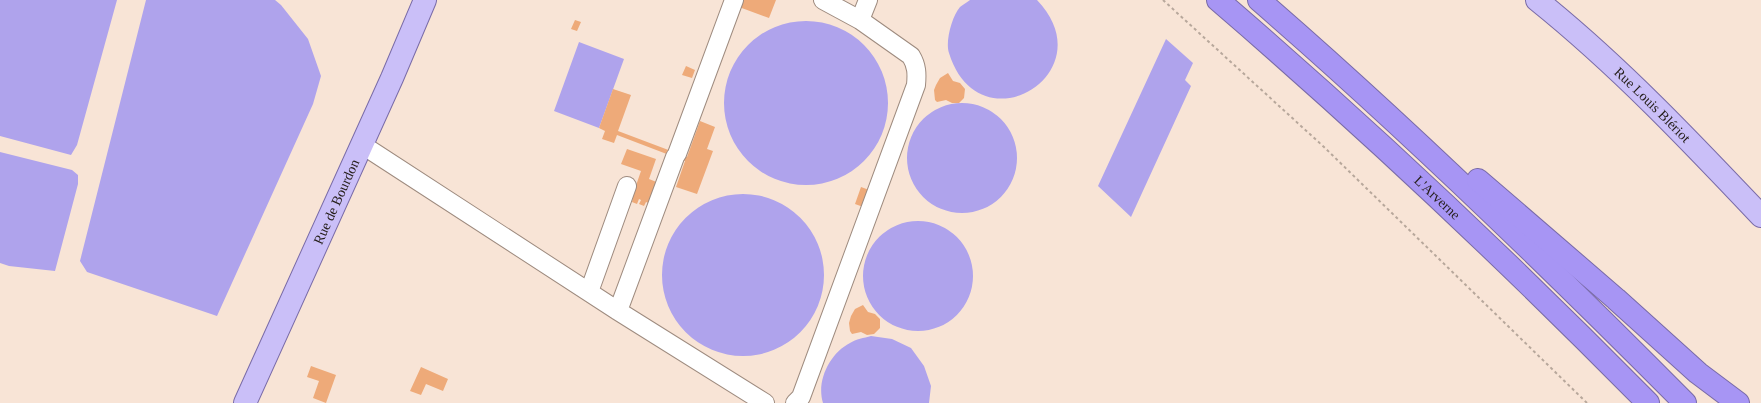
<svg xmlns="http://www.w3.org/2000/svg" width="1761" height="403" font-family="'Times New Roman',serif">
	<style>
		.water { fill: #afa3ec }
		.building { fill: #eeaa79 }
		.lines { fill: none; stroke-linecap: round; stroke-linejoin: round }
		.minor-casing { stroke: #9e8b7f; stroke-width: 20 }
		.major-casing { stroke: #796ba7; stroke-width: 24 }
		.highway-casing { stroke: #796ba7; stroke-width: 24 }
		.path { stroke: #b7a79b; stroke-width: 2; stroke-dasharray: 3 3; stroke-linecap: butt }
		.minor { stroke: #fff; stroke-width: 18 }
		.major { stroke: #cabff8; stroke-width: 22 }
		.highway { stroke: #a795f4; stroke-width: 22 }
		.labels { text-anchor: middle; stroke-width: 3; stroke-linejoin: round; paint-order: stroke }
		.street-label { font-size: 14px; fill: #241d18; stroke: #f8e4d6 }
	</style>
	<rect width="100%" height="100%" fill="#f8e4d6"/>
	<path class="water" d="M0,0h117l-40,145 -6,10 -71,-19z
		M146,0h129l6,5 27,34 13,37 -8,28 -96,212 -130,-44 -7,-11z
		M970,0h67c70,73 -58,150 -88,53 -4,-11 3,-37 11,-46 3,-2 7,-5 10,-7z
		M724 103a82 82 0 1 1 164 0a82 82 0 1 1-164 0Z
		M1166,39l27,24 -8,17 6,6 -60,131 -33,-31z
		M579,42l45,17 -25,69 -45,-17z
		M907 158a55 55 0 1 1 110 0a55 55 0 1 1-110 0Z
		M0,152l72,18 6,5v9l-23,87 -46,-5 -9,-3z
		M662 275a81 81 0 1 1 162 0a81 81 0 1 1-162 0Z
		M863 276a55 55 0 1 1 110 0a55 55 0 1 1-110 0Z
		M871,336l21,3 19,9 13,18 7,20 -2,17h-106c-7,-22 7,-50 27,-60 6,-4 14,-5 21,-7z"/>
	<path class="building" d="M742,0h34l-7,18 -30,-11z
		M575,20l6,2 -4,9 -6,-2z
		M686,66l9,4 -3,8 -10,-3z
		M948,73l5,8 7,2 5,6 -1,9 -5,5h-7l-6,-3 -9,2 -2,-2 -1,-10 2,-5 4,-7z
		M613,89l18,6 -13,36 69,26 13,-36 15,6 -8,22 6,2 -16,43 -21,-7 9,-26 -68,-26 -3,8 -12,-4 3,-8 -6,-3z
		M627,149l29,10 -7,20 10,4 -8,21 -5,-2 -2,4 -5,-2 2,-4 -2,-1 -2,5 -5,-2 1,-5h-1l9,-26 -20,-7z
		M861,187l11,4 -6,17 -11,-4z
		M863,305l5,7 7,2 5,5v9l-6,6 -7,1 -6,-3 -9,2 -2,-3 -1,-8 2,-7 4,-7z
		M311,366l25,9 -10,28 -13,-5 6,-17 -12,-4z
		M421,367l27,12 -5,12 -17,-7 -5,11 -11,-4z"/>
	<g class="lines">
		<defs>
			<path id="minor" d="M860,20l8,-20
				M361,144l257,167 147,92
				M677,154l57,-154
				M589,292l38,-106
				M618,311l57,-154
				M795,403l6,-6 115,-312c1,-11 1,-19 -5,-29l-51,-36 -37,-20"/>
			<g id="major">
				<path id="s1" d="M1537,0c81,65 153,141 224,216"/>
				<path id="s2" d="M245,403l147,-325 33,-78"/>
			</g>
			<g id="highway">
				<path id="s3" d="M1218,0c149,128 292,263 430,403"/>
				<path d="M1259,0c148,128 288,264 426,403"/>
				<path d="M1478,180l138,119 82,74 40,30"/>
			</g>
		</defs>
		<use href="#minor" class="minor-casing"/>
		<use href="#major" class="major-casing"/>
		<use href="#highway" class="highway-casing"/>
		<path class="path" d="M1163,0l161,147 263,256"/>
		<use href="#minor" class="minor"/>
		<use href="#major" class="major"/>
		<use href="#highway" class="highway"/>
	</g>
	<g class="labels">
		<g class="street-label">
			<text dy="5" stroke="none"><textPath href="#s1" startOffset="156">Rue Louis Blériot</textPath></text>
			<text dy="5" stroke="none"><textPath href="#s3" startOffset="295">L'Arverne</textPath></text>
			<text dy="5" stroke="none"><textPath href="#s2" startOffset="221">Rue de Bourdon</textPath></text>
		</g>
	</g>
</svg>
